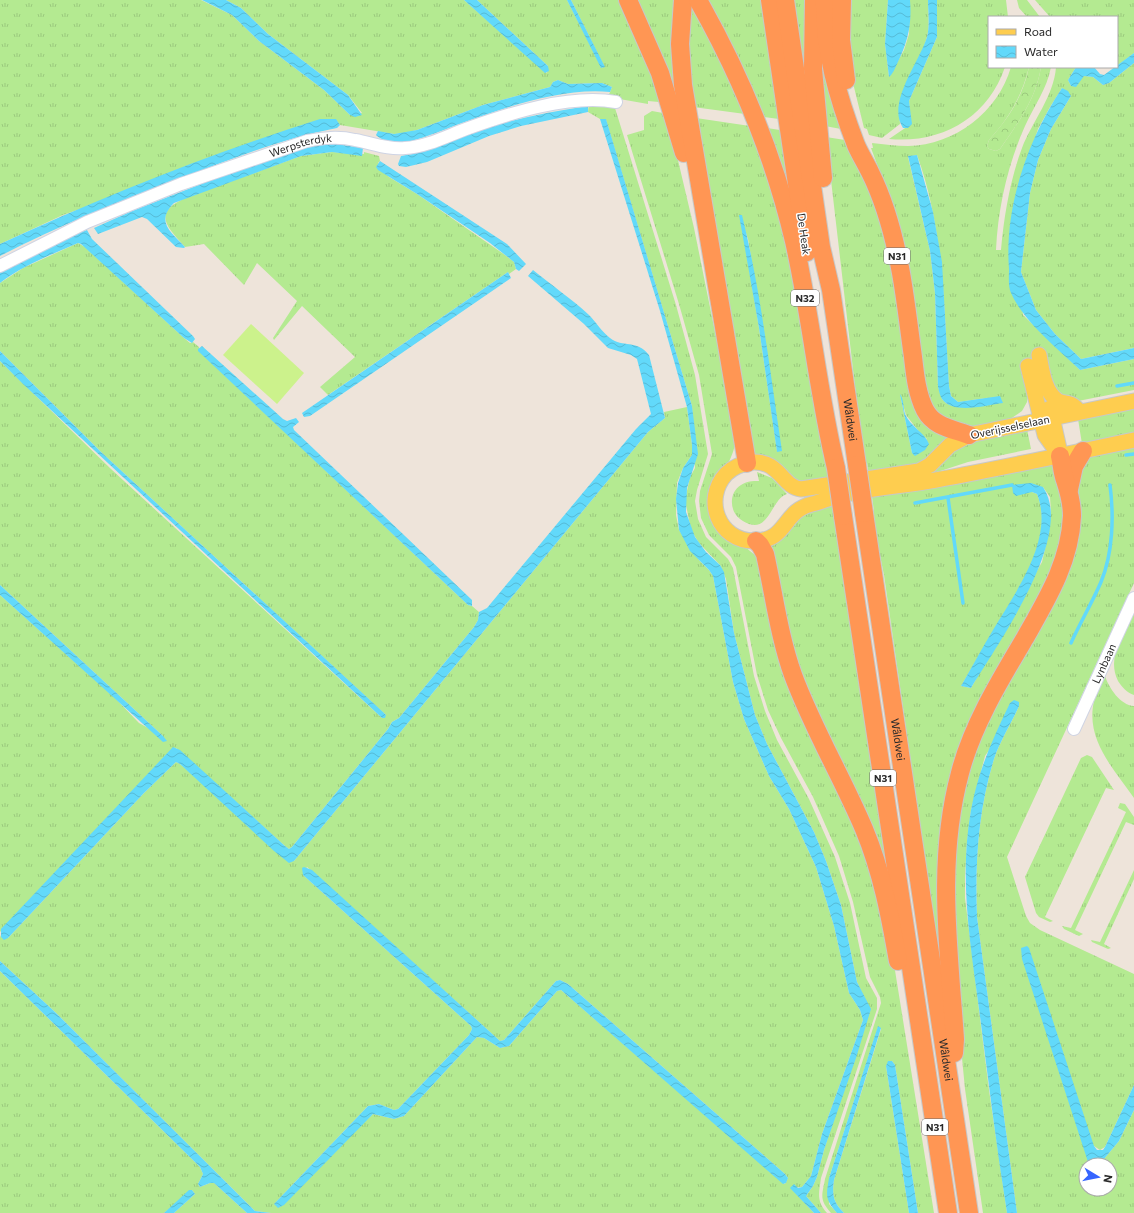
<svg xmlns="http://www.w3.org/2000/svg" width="1134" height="1213" font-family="Commissioner,sans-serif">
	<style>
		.grass { fill: url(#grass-tufts); fill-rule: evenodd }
		.forest { fill: url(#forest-crowns) }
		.pitch { fill: #ccf28c }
		.water { fill: url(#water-waves) }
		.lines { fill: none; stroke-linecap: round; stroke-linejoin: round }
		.stream { stroke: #62d9fa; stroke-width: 3.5 }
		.minor-casing { stroke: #cfd4e4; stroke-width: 14 }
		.major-casing { stroke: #c8c8c8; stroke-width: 17 }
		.highway-casing { stroke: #c8c8c8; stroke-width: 20 }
		.minor { stroke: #fff; stroke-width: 12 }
		.major { stroke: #fecd4f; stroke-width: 15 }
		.highway { stroke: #ff9654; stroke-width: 18 }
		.highway-bridge-casing { stroke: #c8c8c8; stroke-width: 20; stroke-linecap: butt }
		.highway-bridge { stroke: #ff9654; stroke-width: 18 }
		.labels { text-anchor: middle; stroke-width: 3; stroke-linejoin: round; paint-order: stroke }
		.shield { fill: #fff; stroke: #6a6a6a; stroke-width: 1 }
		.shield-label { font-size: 10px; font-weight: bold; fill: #2a2a2a }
		.street-label { font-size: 11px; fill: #2a2a2a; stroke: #fff }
	</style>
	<defs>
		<pattern id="grass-tufts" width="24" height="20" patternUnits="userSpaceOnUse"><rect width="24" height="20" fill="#b4ea91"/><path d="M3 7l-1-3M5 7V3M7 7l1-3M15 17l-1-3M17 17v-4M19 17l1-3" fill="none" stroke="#9bc97d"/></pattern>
		<pattern id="forest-crowns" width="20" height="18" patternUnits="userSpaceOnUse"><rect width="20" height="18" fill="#b4ea91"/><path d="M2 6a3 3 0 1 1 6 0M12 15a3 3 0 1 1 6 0" fill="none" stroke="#9bc97d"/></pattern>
		<pattern id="water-waves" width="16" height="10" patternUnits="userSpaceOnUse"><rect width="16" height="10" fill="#62d9fa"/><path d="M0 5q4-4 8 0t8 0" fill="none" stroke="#55bad6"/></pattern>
	</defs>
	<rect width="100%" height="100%" fill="#eee4da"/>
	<path class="grass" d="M0,0h201l31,15 27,26 65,49 26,25 12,-2 -14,-18 -80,-61 -27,-26 -15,-8h238l83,73 1,-7 -71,-66h90l35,68 2,-2 -33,-66h48c16,33 32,66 40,102l-11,-1v3l-40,-7 4,-10 -10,-4 -34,1 -10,-4 -5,2 -3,5 -67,18 -66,25 -13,3 -10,1 -54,-9 -4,-5 -273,95 -63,29z
		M633,0h44l1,100z
		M704,0h60l15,119 -15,-2z
		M791,0h17l2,115z
		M848,0h40l-3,44 4,33 15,-27 5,-16 1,-34h18c0,12 2,25 -1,37 -9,32 -30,51 -27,87l-18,14 -13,-3 -2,-6 -3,-1 -12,-49z
		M937,0h69l2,17h-19v50h16c-17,51 -64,77 -116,72l22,-15 -2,-23 28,-64z
		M1017,0h10l13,17h-13l-8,-9z
		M1035,0h99v53l-17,13v-49h-67z
		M690,6l19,32 3,1 33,75 -52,-7 -8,-38z
		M820,33l21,96 -16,-3z
		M1134,63v285l-53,11 -26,-25 -19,-24 -15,-38 9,-79 8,-33 13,-31 20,-33 -9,-8 -12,19 -12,22 -25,77 10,109 57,55 54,-11v31l-56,11c-22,-3 -31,-26 -42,-42l-13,4 5,31 -1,8 -5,9 -13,9 -39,7 -26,-6 -18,-22 -35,-197 -20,-54h2l-1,-5c12,1 24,3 36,3 47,-1 90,-34 103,-79h18c-7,29 -20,51 -40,73l-2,6 2,3 7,2 4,-2c18,-26 36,-50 41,-82h10c-4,22 -17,39 -26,59 -17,38 -27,81 -29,124h5c3,-34 9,-70 21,-102 10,-26 32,-52 34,-81h20l-8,13 3,6 13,-10 9,1 10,8 6,-2zM917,155c27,74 27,154 32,231l2,10 7,6 42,-6 -53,8 -5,-5 -4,-12 -3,-94 -5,-42 -22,-94z
		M589,102l26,6 61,197 19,70 13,79 -11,36 -2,11 3,18 8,18 22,22 5,9 21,108 11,35 12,29 32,59 26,58 15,46 16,75 11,20v11l-56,169c-2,15 -5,23 6,35h-6l-15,-17 7,-10 4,-9 7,-27 46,-141 -13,-27 -16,-77 -15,-44 -12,-29 -47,-88 -12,-29 -21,-82 -8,-54 -6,-14 -21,-22 -8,-13 -6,-30 5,-23 5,-9 -3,-62 -86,-286 -6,-1 -12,-7z
		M652,111l11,2 1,5h4l26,110 42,208c-1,22 -15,39 -26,57l34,53 12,10 96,257 37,120 45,280h-16l-23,-148 -3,-4 -6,5 23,147h-65c-11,-11 -12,-18 -10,-33l47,-151 -3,-2 -49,151v26l8,9h-6c-12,-14 -9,-17 -6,-34l56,-176 -1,-6 -10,-20 -17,-75 -14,-46 -26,-59 -32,-59 -13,-28 -11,-35 -21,-108 -5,-10 -22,-22 -8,-17 -2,-17 1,-10 12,-37 -13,-79 -20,-71 -52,-169 17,-5v-14z
		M696,118l54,8 5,5 33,112 42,239 -17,3 -15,-4 -8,-7 -38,-17zM740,215l8,24 16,93 17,119h-4l-18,-123z
		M767,128l13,2 17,90z
		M826,137l19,3 8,4 34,94 26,149 39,48 -26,27 -57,14 -2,-13 -3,1zM900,394l6,21 14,18 7,6 -15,14z
		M332,152l32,2v-2l15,4 1,5 -2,2 11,14 28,17 88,61 9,7 2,7 -7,5 -1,-2 -180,123 -8,-8 35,-30 -53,-51 -28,34 -1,-2 24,-37 -40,-38 -13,22 -40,-41 -19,3c-20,-22 -33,-35 3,-50l113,-41z
		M78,243l7,4 99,91 6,5 3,-1 6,5v4l269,254 4,1 7,6 -1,8 -4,7 -75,91 -7,4 -4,7 -96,118 -3,2 -4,-3 -109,-98 -5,2 -171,182v-337l115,103 24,25 24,13 -163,-151v-224l111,108 271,249 4,-3 -285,-263 -101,-101v-68l23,-15z
		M687,407l5,38v10l-9,13 -6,15 -1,32 3,15 20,30 10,10 4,6 20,106 11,37 25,57 20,33 27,58 18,59 15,67 11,17 3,10 -41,114 -11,42 -9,11 -11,1 23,25h-543l-16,-2 -200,-199 -55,-51v-26l1,2 7,1 136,-145 32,-31 4,2 114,97 354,-429 17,-14 -1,-6zM307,867l193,174 4,-1 52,-59 4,-1 8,4 217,190 3,4 -3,6 -224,-194 -4,1 -48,55 -9,2 -16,-10 -7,-1 -73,79 -10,3 -21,-5 -99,90 94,-98 11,-2 15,6 4,-1 71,-74 3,-6 -1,-3 -168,-151z
		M1134,408v25l-52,11 -4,-25z
		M1027,429l4,20 -63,13 -46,15 37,-32z
		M1134,447v136l-127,274 19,59 4,7 10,7 94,44v111l-29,62 -5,3 -6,-4 -5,19h-3v24h24v-24h-11l20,-24 15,-31v103h-117l-40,-296c-2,-54 1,-106 17,-158 6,-18 17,-35 25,-53l-34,50 -14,54 -4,32 -2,34v22l24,192 18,123h-24l-18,-124 -16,-166 12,-142 40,-88 60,-103 10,-23 5,-20v-65l11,-24z
		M1057,463l8,55 -6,39 -104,218 -9,233 -62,-433 -13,-63 3,-1 -2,-14 98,-16zM1043,487l7,10 1,15 -3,24 -6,26 -71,126 -10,-2c13,-22 25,-43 38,-64 21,-36 56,-85 38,-128l-5,-2z
		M757,472l15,6 15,16c-17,5 -18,46 -47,25 -11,-8 -11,-27 1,-34 6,-4 11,-4 18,-4z
		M833,504l40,270 18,107 -86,-184 -36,-153 31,-28z
		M1134,611v84c-7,-2 -12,-8 -16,-14 -12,-24 6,-48 16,-70z
		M1105,676c4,12 15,29 29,30v92c-20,-29 -49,-58 -40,-97 2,-8 7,-17 11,-25z
		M1087,755l5,2 22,33 -8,-2 -61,129 8,4 -3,1 -11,-5 -3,-4 -11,-36 56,-119z
		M1120,803l5,1 9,13v8l-8,-3 -51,108 8,4 -4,2 -15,-7 -2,-3 9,2 55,-116 -8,-4z
		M1134,870v9l-30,65 7,4 -3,1 -16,-7 -1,-2 9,2z
		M0,971l200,196 3,7 -5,10 2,3 10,-4h4l33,30h-73l21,-19 -3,-4 -28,23h-164z"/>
	<path class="forest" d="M1029,67h12c-5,32 -23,56 -41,82l-4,2 -7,-2 -2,-3 2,-6c20,-22 34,-44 40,-73z"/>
	<path class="pitch" d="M251,324l53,49 -27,31 -54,-49z"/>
	<path class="water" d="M202,0h24l15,8 27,26 80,61 14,20 -7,2 -5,-2 -26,-25 -65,-49 -27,-26z
		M464,0h13l71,66 1,5 -4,2z
		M567,0h4l34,67 -4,1z
		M888,0h22c2,25 -2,41 -13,64 -2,4 -4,10 -8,13l-4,-33z
		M928,0h9v37l-28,64 3,23 -4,4h-5c-17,-25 17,-67 24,-91 3,-12 1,-25 1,-37z
		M1134,53v10l-25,20 -6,2 -10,-8 -9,-1 -8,11 -5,-1 -3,-6 8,-13h18l6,7 4,1z
		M558,80l10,4 34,-1 10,4 -2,5c-47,-5 -107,16 -151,32 -16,6 -32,13 -48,17 -10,2 -28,2 -35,-6l2,-4 16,3 23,-4 66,-25 67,-18 3,-5z
		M1062,88l6,3 3,5 -20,33 -13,31 -8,33 -9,79 15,38 19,24 26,25 53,-11v11l-54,11c-23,-22 -56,-48 -69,-77 -3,-6 -2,-17 -2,-24 -5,-62 19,-130 53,-181z
		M588,106v6l-67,14 -32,10 -62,26 -21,5 -7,-1 -1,-2 3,-8c30,-4 57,-20 85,-28 33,-10 68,-17 102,-22z
		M320,119h16l4,6 -3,3c-53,10 -103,30 -153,49 -62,24 -125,48 -184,79v-12c104,-48 210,-90 320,-125z
		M600,119h6l86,287 6,48 -11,34 -1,24 9,25 11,15 14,13 4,7 10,61 21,82 12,29 47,88 12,29 15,44 16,77 14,27 -15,49 -32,92 -7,27 -4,9 -7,10 15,17h-7l-24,-25 4,-4 4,4 4,-1 9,-11 11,-42 41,-114 -3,-10 -11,-17 -15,-67 -18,-59 -27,-58 -20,-33 -25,-57 -11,-37 -20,-106 -4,-6 -19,-19 -11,-21 -3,-31 2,-16 5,-15 9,-13v-10l-5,-38 -27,-96z
		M336,144l27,4 -1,8 -30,-4 -31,4 -127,47c-19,19 -3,29 11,44l-1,1 -8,-1 -29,-28 -5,-2 -44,17 -4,-6 38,-17 100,-39 69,-23 18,-4z
		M917,155l16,57 9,50 7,124 2,10 7,6 42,-6 3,7c-16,2 -50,12 -61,-4 -2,-3 -3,-8 -4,-12l-3,-94 -5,-42 -22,-95z
		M380,161l127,83 19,20 -7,7 -3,-2 -2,-7 -24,-19 -73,-49 -39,-24 -2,-3z
		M739,215h3c19,77 28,157 40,236l-5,1 -18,-124z
		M87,230l5,9 101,97 2,3 -3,4 -8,-5 -103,-94 -3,-1c-27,12 -55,22 -78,40v-10c27,-17 56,-33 87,-43z
		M533,270c18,15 39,29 56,45 7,7 13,17 21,23 13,10 26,1 39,17l16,63 -17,14 -354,429 -5,2 -15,-12 -94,-87 -4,-2 -32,31 -136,145 -4,2 -3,-3v-8l172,-182 7,3 105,96 4,3 3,-2 96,-118 4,-7 7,-4 75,-91 4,-7 1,-8 8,-4 149,-179 15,-15 -14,-55 -6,-4 -23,-7 -24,-24 -56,-48z
		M508,272l3,6 -201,138 -6,1 -2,-4z
		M202,346l81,73 4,2 9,-3 3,4 -6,5 1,3 178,170v6l-4,-1 -270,-254v-2z
		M0,351l101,101 282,260 3,3 -1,3h-3l-43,-40 -316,-294 -23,-23z
		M900,394c4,5 3,14 5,20 5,12 20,19 24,30l-4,6 -10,6 -3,-3z
		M1031,483l12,4c33,48 -46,158 -72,201l-10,-2c11,-19 21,-38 32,-56 22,-37 62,-91 44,-136l-5,-2 -16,4 -3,-3 -1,-8z
		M0,585l163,151 4,5 -4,1 -163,-147z
		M1014,700l5,2v4c-8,18 -19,35 -25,53 -16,52 -19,104 -17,158l40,296h-10c-11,-68 -19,-136 -28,-204 -9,-67 -20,-132 -8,-199 7,-39 22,-72 39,-107z
		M304,867l8,3 188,171 4,-1 52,-59 4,-1 8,4 217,190 3,4 -2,5 -3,1 -222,-194 -4,1 -48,55 -9,2 -16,-10 -7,-1 -73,79 -10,3 -21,-5 -89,91 -6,3 -4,-4 94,-98 11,-2 15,6 4,-1 71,-74 3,-6 -1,-3 -168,-151 -1,-7z
		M1027,946l2,2 65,198 3,4h6l2,-3 29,-62v25l-15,31 -20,24h-10l-67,-206 -1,-11z
		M0,961l55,51 200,199 16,2h-24l-33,-30h-4l-10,4 -2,-3 5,-10 -3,-7 -200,-196z
		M878,1026l3,2 -47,152c-2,15 -1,22 10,33h-7c-12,-14 -11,-17 -8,-35z
		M888,1061h4l3,4 23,148h-9l-23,-147z
		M189,1190h3l3,4 -21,19h-10z"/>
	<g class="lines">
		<path class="stream" d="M1117,386l17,-3
			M1126,455l8,-1
			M948,498l15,105
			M915,503l97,-18
			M1071,643c9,-20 21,-40 30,-61 12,-29 13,-66 9,-97"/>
		<defs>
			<g id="minor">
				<path id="s1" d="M0,266l87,-44 94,-38 126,-43c16,-3 31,-5 48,-1 17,3 33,10 50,8 21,-1 42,-12 61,-19 44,-16 104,-35 150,-27"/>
				<path id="s2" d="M1074,729l60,-131"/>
			</g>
			<path id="major" d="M1039,355c3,15 5,37 19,46 4,2 8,2 12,3 4,1 7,5 10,8
				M1028,366l17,69 15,21
				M1134,401l-165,34 -19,10 -20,20 -11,6 -118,18c-19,-2 -21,-28 -48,-27 -9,1 -20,5 -27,12 -23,25 -8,67 28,67 34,0 28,-30 58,-37 9,-2 17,-6 26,-8 32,-8 65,-10 98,-16 66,-12 132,-26 198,-40
				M1050,408l10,45"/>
			<g id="highway">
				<path d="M628,0l32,73 24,80"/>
				<path d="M683,0l-3,44 3,41 64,378"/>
				<path d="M698,0c43,76 76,156 96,241 17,75 24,152 42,227"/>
				<path d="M770,0l37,252"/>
				<path id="s3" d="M785,0l36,247 10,43 26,175"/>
				<path d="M814,0l-1,69 10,109"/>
				<path d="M825,0c-1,50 13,98 31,145 4,9 9,17 14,27 15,30 25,68 31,101 5,28 8,56 12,84 2,18 4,37 12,53 9,17 28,19 44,25"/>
				<path d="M842,0l-1,40 5,40"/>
				<path d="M1069,489l5,-23 9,-15"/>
				<path id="s4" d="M864,513l105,700"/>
				<path d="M843,516l105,697"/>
				<path d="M756,541l4,4 5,9c9,40 14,82 28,121 20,54 49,102 71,154 18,43 26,87 34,132"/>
				<path d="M954,1053l1,-14c-6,-89 -19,-177 5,-266 12,-47 40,-93 65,-135 22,-39 45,-76 47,-122 0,-14 -3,-24 -7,-36 -3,-8 -3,-16 -5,-24"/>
			</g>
		</defs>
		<use href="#minor" class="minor-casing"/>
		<use href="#major" class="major-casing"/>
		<use href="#highway" class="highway-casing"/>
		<use href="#minor" class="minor"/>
		<use href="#major" class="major"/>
		<use href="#highway" class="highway"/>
		<defs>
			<path id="highway-bridge" d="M857,465l7,48
				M836,468l7,48"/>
		</defs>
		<use href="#highway-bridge" class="highway-bridge-casing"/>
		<use href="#highway-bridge" class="highway-bridge"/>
	</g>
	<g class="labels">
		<g class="shield">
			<rect x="884" y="248" width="26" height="16" rx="3"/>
			<rect x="791" y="290" width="28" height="16" rx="3"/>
			<rect x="870" y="770" width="26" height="16" rx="3"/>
			<rect x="922" y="1119" width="26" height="16" rx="3"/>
		</g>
		<g class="shield-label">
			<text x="897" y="260">N31</text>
			<text x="805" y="302">N32</text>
			<text x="883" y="782">N31</text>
			<text x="935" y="1131">N31</text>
		</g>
		<g class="street-label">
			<text dy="4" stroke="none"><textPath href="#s1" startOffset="325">Werpsterdyk</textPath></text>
			<text transform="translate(804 234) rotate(82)" y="4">De Heak</text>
			<text dy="4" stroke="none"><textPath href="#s3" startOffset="425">Wâldwei</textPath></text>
			<text transform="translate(1010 427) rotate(-12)" y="4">Overijsselselaan</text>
			<text dy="4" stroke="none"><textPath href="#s2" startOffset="72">Lynbaan</textPath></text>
			<text dy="4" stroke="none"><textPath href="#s4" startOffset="229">Wâldwei</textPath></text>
			<text dy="4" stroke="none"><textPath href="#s4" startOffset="553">Wâldwei</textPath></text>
		</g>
	</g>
	<rect x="988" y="16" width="130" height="52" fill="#ffffff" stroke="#aaaaaa"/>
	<rect x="996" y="29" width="20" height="6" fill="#fecd4f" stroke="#aaaaaa"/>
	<text x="1024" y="36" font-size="12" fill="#2a2a2a">Road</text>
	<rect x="996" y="46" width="20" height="12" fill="url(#water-waves)" stroke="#aaaaaa"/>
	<text x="1024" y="56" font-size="12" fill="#2a2a2a">Water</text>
	<g transform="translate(1098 1177) rotate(100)"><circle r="19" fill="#ffffff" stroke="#aaaaaa"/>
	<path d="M0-3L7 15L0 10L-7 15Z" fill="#3665ff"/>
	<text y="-6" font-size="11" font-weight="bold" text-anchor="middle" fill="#2a2a2a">N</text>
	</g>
</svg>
